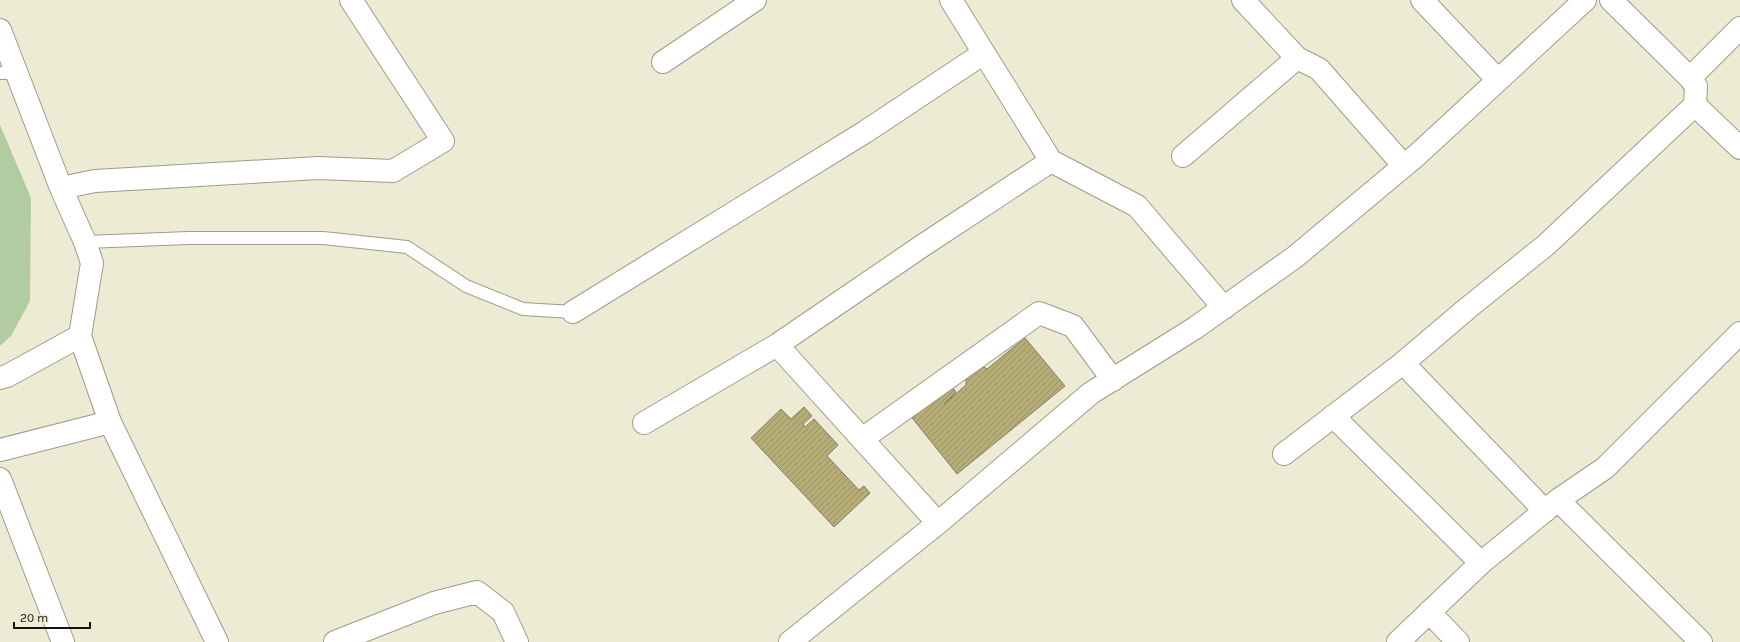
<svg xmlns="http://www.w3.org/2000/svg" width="1740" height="642" font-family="Karla,sans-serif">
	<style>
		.park { fill: #b0cca0 }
		.building { fill: url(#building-hatch); stroke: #817e6a }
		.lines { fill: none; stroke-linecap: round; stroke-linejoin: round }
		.service-casing { stroke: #9f9b87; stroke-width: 14 }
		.minor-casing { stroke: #9f9b87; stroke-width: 24 }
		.service { stroke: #fff; stroke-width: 12 }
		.minor { stroke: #fff; stroke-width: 22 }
	</style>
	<defs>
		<pattern id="building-hatch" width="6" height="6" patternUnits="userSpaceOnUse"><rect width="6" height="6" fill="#b6ac75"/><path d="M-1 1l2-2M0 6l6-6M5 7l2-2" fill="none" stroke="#9c9364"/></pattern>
	</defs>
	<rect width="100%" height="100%" fill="#eeebd5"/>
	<path class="park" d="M0,125l31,73 -1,103 -19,35 -11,10z"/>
	<path class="building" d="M1025,338l40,48 -108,88 -48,-60 39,-32 8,10 -12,12 22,-19v-5l16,-14 5,3z
		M804,407l8,9 -9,8 2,3 9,-8 24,26 -11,11 32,34 5,-4 6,7 -36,34 -83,-89 30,-29 10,10z"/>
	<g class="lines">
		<defs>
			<path id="service" d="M0,73h17
				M85,242l104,-4h134l84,9 59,39 57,23 50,3"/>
			<path id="minor" d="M951,0l100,161 86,45 87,102
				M1243,0l54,58 22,11 85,97
				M1422,0l76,80
				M1611,0l79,78 6,8 -1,19 45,43
				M0,30l61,158 24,54 7,21 -12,73 30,86 107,220
				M663,62l92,-62
				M1690,78l50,-50
				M1183,156l114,-98
				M61,188l34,-7 223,-13 75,3 50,-30 -92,-141
				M573,312l292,-180 119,-79
				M777,345l161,178
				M1403,363l142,148
				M0,378l7,-2 73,-40
				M1333,416l148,147
				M644,423l133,-78 145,-99 129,-85
				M862,439l177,-126 34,13 40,54
				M0,450l110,-28
				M1284,454l119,-91 66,-56 77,-62 149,-140
				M0,479l63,163
				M1558,500l143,142
				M1429,612l29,30
				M335,642l99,-39 43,-11 26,20 14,30
				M790,642l148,-119 153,-130 104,-65 100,-71 122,-102 168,-155
				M1398,642l83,-79 77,-63 47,-32 135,-135"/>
		</defs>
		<use href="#service" class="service-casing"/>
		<use href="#minor" class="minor-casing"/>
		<use href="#service" class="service"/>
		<use href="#minor" class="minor"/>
	</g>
	<path d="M14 622v6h76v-6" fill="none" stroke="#13120b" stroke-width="2"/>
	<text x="20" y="622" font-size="12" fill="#13120b" stroke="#eeebd5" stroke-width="3" paint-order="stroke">20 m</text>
</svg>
